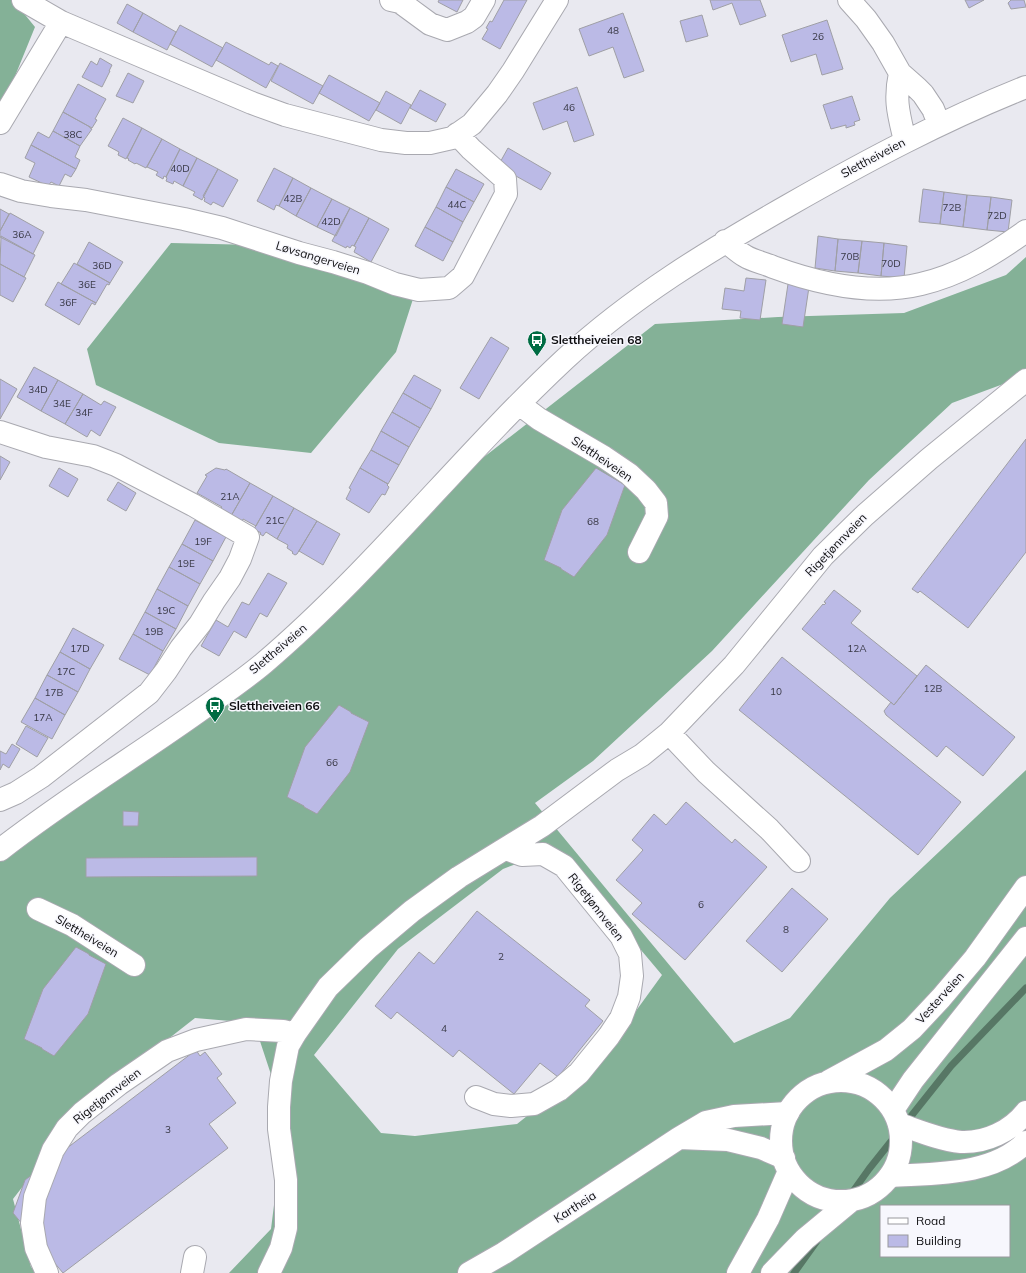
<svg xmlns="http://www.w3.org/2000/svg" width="1026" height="1273" font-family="Mulish,sans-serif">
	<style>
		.forest { fill: #84b197; fill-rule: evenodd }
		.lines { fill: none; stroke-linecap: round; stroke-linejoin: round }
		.stream { stroke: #577765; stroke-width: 7 }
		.building { fill: #bbbae6; stroke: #9f9fa5 }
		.minor-casing { stroke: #a9a9b0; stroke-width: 24 }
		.highway-casing { stroke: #a9a9b0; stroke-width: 24 }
		.minor { stroke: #fff; stroke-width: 22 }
		.highway { stroke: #fff; stroke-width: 22 }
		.labels { text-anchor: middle; stroke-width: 3; stroke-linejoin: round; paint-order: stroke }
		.number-label { font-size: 10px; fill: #383845 }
		.street-label { font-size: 12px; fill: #0d0d0f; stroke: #f7f7fd }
		.poi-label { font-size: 12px; font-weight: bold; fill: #0d0d0f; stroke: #f7f7fd; text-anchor: start }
	</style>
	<rect width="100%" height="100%" fill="#e9e9f0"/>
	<path class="forest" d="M0,0h13l22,27 -35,86z
		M171,243l84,2 158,54 -17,53 -85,101 -92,-10 -123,-58 -9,-36z
		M1026,257v114l-20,12 -54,20 -83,77 -157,171 -119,110 -58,42 199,240 56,-25 100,-120 136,-128v503h-797l42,-44 14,-112 -31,-94 -59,-5 -106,83 -76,98 18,68 7,6h-38v-412l38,-35 209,-159 196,-178 212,-165 123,-7 126,-4 102,-38zM556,849l106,126 -58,80 -87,69 -102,12 -34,-3 -67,-78 84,-106 105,-80zM881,1206h128v50h-128z"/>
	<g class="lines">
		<path class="stream" d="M849,1197l20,-28 82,-103 75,-78
			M794,1273l23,-32"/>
	</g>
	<path class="building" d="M439,0h24l-6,12 -19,-10z
		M504,0h23l-27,49 -18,-10 6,-10 -2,-1 4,-7 2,1z
		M710,0h50l6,16 -26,9 -8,-22 -19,7z
		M965,0h19l-15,8z
		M1011,0h13l2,7 -15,2 -3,-6z
		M127,4l16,9 -10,19 -16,-9z
		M143,13l33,19 -9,18 -34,-18z
		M623,13l21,58 -20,7 -11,-31 -24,9 -10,-27z
		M702,15l6,21 -22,6 -6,-21z
		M827,20l16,49 -21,6 -6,-21 -25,8 -9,-27z
		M180,25l43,23 -11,19 -42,-23z
		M226,42l43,23 2,-3 7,4 -12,22 -50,-28z
		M100,58l12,7 -3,6h1l-8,16 -20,-10 9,-16 6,4z
		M280,63l43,23 -10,18 -42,-23z
		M128,73l16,8 -11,22 -17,-7z
		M329,75l51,28 -11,18 -50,-28z
		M78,84l28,15 -11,20 2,1 -5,8 -29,-16z
		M577,87l17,48 -20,7 -7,-21 -24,9 -10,-27z
		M420,90l26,14 -10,18 -26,-14z
		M386,91l25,14 -10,19 -25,-14z
		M852,96l8,24 -6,2 1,3 -9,3v-3l-15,4 -8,-24z
		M63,112l27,15v1l2,1 -12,17 -27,-15z
		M123,118l19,10 -16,31 -8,-4 1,-3 -11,-6z
		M142,128l20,11 -16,29 -10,-5 -1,1 -7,-4 1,-1 -2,-1z
		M53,131l27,15 -5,11 5,3 -4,9 -45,-24 7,-13 11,6z
		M162,139l18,10 -14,28 -2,-1 -1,3 -7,-4 2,-3 -11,-5z
		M31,145l45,24 -5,8 -6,-3 -6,12 -8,-4 -3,4 -19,-9 6,-14 -10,-5z
		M508,148l43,25 -10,17 -43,-24z
		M180,149l17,9 -14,28 -9,-5 -1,3 -7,-3 1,-3 -1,-1z
		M197,158l21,11 -16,31 -9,-5 2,-3 -12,-6z
		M274,168l19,10 -14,28 -3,-1 -2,5 -17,-9z
		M218,169l20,11 -15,27 -10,-5 -2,3 -7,-4 1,-3 -2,-2z
		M456,169l28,15 -10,18 -28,-15z
		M293,178l18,10 -15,28 -17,-10z
		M446,187l28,15 -11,20 -27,-15z
		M311,188l21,11 -15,28 -21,-11z
		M923,189l21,3 -4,32 -21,-2z
		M944,192l23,3 -4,32 -23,-3z
		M967,195l24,2 -4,33 -24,-3z
		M991,197l21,3 -4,32 -21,-2z
		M332,199l18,9 -14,28 -19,-9z
		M436,207l27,15 -10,20 -28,-15z
		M350,208l19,10 -15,28 -2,-1 -2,3 -3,-2 -1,2 -14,-7z
		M0,209l9,5 -9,17z
		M10,213l34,19 -11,22 -33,-17v-6z
		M369,218l20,11 -18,33 -17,-10 2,-5 -2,-1z
		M425,227l28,15 -10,19 -28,-15z
		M1,236l34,19 -11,22 -24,-13z
		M818,236l20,3 -3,32 -20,-3z
		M838,239l24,2 -4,32 -23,-2z
		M862,241l22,2 -3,33 -23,-3z
		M89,242l34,20 -13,21 -33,-19z
		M884,243l23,3 -3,32 -23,-2z
		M74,263l36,20 -1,2 -2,-1 -11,19 -35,-19z
		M0,264l26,14 -13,24 -13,-7z
		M746,278l20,2 -6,40 -20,-2 1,-7 -19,-2 3,-21 19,3z
		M58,282l38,21 -1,2 -3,-2 -13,22 -34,-20z
		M788,284l21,3 -6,40 -21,-3z
		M491,337l18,11 -30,51 -19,-11z
		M34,367l24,13 -17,31 -24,-14z
		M414,375l27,15 -10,19 -28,-16z
		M0,379l17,10 -17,30z
		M58,380l25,14 -18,30 -24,-13z
		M403,393l28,16 -11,19 -28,-16z
		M83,394l18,11 3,-4 12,6 -16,29 -9,-6 -4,7 -22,-13z
		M392,412l28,16 -11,19 -28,-16z
		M381,431l28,16 -10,18 -28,-15z
		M1026,439v113l-58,76 -48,-37 -2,2 -6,-4z
		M371,450l28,15 -11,19 -28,-16z
		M0,456l10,6 -10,18z
		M59,468l19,11 -10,18 -19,-11z
		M216,468l9,2 1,-1 24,14 -19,33 -11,-7 2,-2 -25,-14 10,-17 -2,-1z
		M360,468l28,16 -1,1 2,2 -4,8 -3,-1 -13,19 -23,-14 5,-10 -2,-1z
		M596,468l29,17 -18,50 -33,42 -13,-8v-1l-17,-8 18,-50z
		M118,482l18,11 -10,18 -19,-11z
		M250,483l23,13 -17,30 -13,-7 -1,3 -11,-6z
		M273,496l21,12 -17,31 -11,-7 -3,4 -3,-2 1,-1 -7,-4z
		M294,508l23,13 -20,33 -2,1 -3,-2 1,-1 -6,-4 1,-3 -11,-6z
		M195,520l31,17 -13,24 -31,-17z
		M317,521l23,13 -17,31 -24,-14z
		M182,544l31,17 -13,23 -31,-17z
		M169,567l31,17 -12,22 -31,-17z
		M268,573l19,10 -20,34 -7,-4 -14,25 -12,-7 -15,25 -18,-10 15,-26 12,7 14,-25 7,3z
		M157,589l31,17 -12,23 -31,-17z
		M834,590l27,21 -10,12 66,53 -23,29 -92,-76 21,-25 1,1 2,-2 -2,-1z
		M145,612l31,17 -13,22 -30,-17z
		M73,628l31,17 -14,24 -30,-17z
		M133,634l30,17 -13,24 -31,-16z
		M60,652l30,17 -12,23 -31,-17z
		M782,657l179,145 -43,53 -179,-145z
		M926,665l89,72 -32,39 -37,-30 -9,11 -51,-42 -2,-4 7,-9 3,3z
		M47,675l31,17 -13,23 -30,-17z
		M35,698l30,17 -13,24 -31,-17z
		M339,705l12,7v1l18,9 -19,50 -33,42 -13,-7v-1l-17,-9 18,-50z
		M26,726l22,12 -11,19 -21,-13z
		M12,744l8,5 -11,19 -6,-4 -3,6v-19l6,3z
		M686,802l46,41 3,-4 32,28 -82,93 -53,-46 10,-11 -26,-23 27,-30 -11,-10 22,-26 12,11z
		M123,811l16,1 -1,14h-15z
		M257,857v19l-171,1v-19z
		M792,888l36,31 -46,53 -36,-31z
		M477,911l113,89 -5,6 18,15 -45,56 -18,-14 -26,31 -55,-44 -6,7 -56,-45 -6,7 -16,-13 44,-54 15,12z
		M76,947l13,7v1l17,9 -18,50 -34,42 -12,-7v-1l-18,-9 19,-50z
		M196,1050l4,6 5,-4 17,22 -5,4 19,25 -27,21 19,24 -165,125 -50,-60 12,-33z"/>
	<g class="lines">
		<defs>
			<path id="minor" d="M23,0l38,22
				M391,0l9,2 30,22 17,6 20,-8 7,-5 10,-17
				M849,0l17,19 17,24 17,30 17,15 6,6 10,15 6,15
				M900,73c-6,28 -1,42 5,68
				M0,123l61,-101 191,81 33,12 96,25 25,3h24l22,-5 20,-14 25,-30 16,-23 44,-71
				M0,184l21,7 30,5 35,4 98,19 38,9 77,25 34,9 35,11 27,11 24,6 30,-2 14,-12 43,-82 -1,-15 -34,-30 -14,-15
				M725,241c7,5 13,11 20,15 8,5 19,7 28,11 46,17 99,29 148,17 39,-9 73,-30 105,-53
				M519,404l20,15 65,38 25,17 17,16 10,13 1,13 -18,36
				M0,432l46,15 47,9 23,9 77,40 55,32 -8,22 -10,19 -16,23 -14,23 -19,24 -15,23 -17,22 -108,84 -25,16 -16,7
				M669,733l37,39 63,57 30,32
				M0,850c65,-51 135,-93 202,-141 21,-15 43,-30 62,-46 109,-93 197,-207 301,-304 67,-62 145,-109 224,-154 77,-44 154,-85 237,-118
				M38,909l34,16 62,40
				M476,1097l18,7 17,2 23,-2 25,-14 20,-17 30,-37 12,-18 8,-21 3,-21 -2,-22 -9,-18 -57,-70 -21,-12 -21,1 -16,-6
				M899,1124c20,7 41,16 62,18 25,1 50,-11 65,-30
				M679,1138l49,2 33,8 23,10
				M890,1176c45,-3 102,0 136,-34
				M47,1273l-11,-25 -4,-25 3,-26 18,-47 14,-22 15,-15 37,-29 48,-33 29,-11 50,-11 37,2 12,3
				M192,1273l3,-16
				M269,1273l12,-25 5,-20v-48l-7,-51v-22l2,-26 7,-35 7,-12 33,-47 40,-39 44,-37 47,-34 83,-51 75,-56 25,-15 27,-22 65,-68 89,-109 42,-41 64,-56 97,-79
				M469,1273l35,-20 175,-115 27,-16 28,-6 54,-3"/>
			<path id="highway" d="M829,1081l57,-31 26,-21 29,-31 34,-40 51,-71
				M781 1141a60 60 0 1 1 120 0a60 60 0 1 1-120 0Z
				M893,1110l20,-30 113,-142
				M738,1273l30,-54 21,-48
				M772,1273l33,-34 47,-39"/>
		</defs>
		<use href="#minor" class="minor-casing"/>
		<use href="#highway" class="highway-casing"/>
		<use href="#minor" class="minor"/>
		<use href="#highway" class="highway"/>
	</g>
	<defs>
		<symbol id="bus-pin" viewBox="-11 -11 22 30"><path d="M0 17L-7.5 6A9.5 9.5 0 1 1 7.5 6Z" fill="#006c43" stroke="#f7f7fd"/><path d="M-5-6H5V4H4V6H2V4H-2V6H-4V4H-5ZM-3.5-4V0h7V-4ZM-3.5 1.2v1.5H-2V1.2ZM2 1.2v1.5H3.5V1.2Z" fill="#fff"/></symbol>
	</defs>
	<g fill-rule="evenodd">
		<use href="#bus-pin" x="526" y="329" width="22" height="30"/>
		<use href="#bus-pin" x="204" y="695" width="22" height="30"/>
	</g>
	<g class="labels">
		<g class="number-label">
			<text x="613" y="34">48</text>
			<text x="818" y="40">26</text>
			<text x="569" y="111">46</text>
			<text x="73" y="138">38C</text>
			<text x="180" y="172">40D</text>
			<text x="293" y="202">42B</text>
			<text x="457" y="208">44C</text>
			<text x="952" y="211">72B</text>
			<text x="997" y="219">72D</text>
			<text x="331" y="225">42D</text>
			<text x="22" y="238">36A</text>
			<text x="850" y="260">70B</text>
			<text x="891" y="267">70D</text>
			<text x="102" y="269">36D</text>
			<text x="87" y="288">36E</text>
			<text x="68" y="306">36F</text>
			<text x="38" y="393">34D</text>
			<text x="62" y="407">34E</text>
			<text x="84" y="416">34F</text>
			<text x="230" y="500">21A</text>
			<text x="275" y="524">21C</text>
			<text x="593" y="525">68</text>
			<text x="203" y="545">19F</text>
			<text x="186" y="567">19E</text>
			<text x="166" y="614">19C</text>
			<text x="154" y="635">19B</text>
			<text x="80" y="652">17D</text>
			<text x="857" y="652">12A</text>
			<text x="66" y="675">17C</text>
			<text x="933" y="692">12B</text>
			<text x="776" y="695">10</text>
			<text x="54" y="696">17B</text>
			<text x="43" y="721">17A</text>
			<text x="332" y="766">66</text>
			<text x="701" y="908">6</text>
			<text x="786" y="933">8</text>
			<text x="501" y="960">2</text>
			<text x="444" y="1032">4</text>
			<text x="168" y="1133">3</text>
		</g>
		<g class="street-label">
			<text transform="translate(873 158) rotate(-28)" y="4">Slettheiveien</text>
			<text transform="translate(318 258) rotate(17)" y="4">Løvsangerveien</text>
			<text transform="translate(602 459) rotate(34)" y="4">Slettheiveien</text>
			<text transform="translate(836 545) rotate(-46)" y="4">Rigetjønnveien</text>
			<text transform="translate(278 649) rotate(-40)" y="4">Slettheiveien</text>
			<text transform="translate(596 907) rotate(52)" y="4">Rigetjønnveien</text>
			<text transform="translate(87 936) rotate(31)" y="4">Slettheiveien</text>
			<text transform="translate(940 998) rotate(-48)" y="4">Vesterveien</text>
			<text transform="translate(107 1096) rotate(-38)" y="4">Rigetjønnveien</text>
			<text transform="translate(575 1207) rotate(-33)" y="4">Kartheia</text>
		</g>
		<g class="poi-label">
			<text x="551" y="344">Slettheiveien 68</text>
			<text x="229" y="710">Slettheiveien 66</text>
		</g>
	</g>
	<rect x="880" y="1205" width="130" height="52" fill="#f7f7fd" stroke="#99999e"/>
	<rect x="888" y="1218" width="20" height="6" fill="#ffffff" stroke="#99999e"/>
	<text x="916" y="1225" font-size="12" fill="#0d0d0f">Road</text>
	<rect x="888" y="1235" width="20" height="12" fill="#bbbae6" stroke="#99999e"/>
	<text x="916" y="1245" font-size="12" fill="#0d0d0f">Building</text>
</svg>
